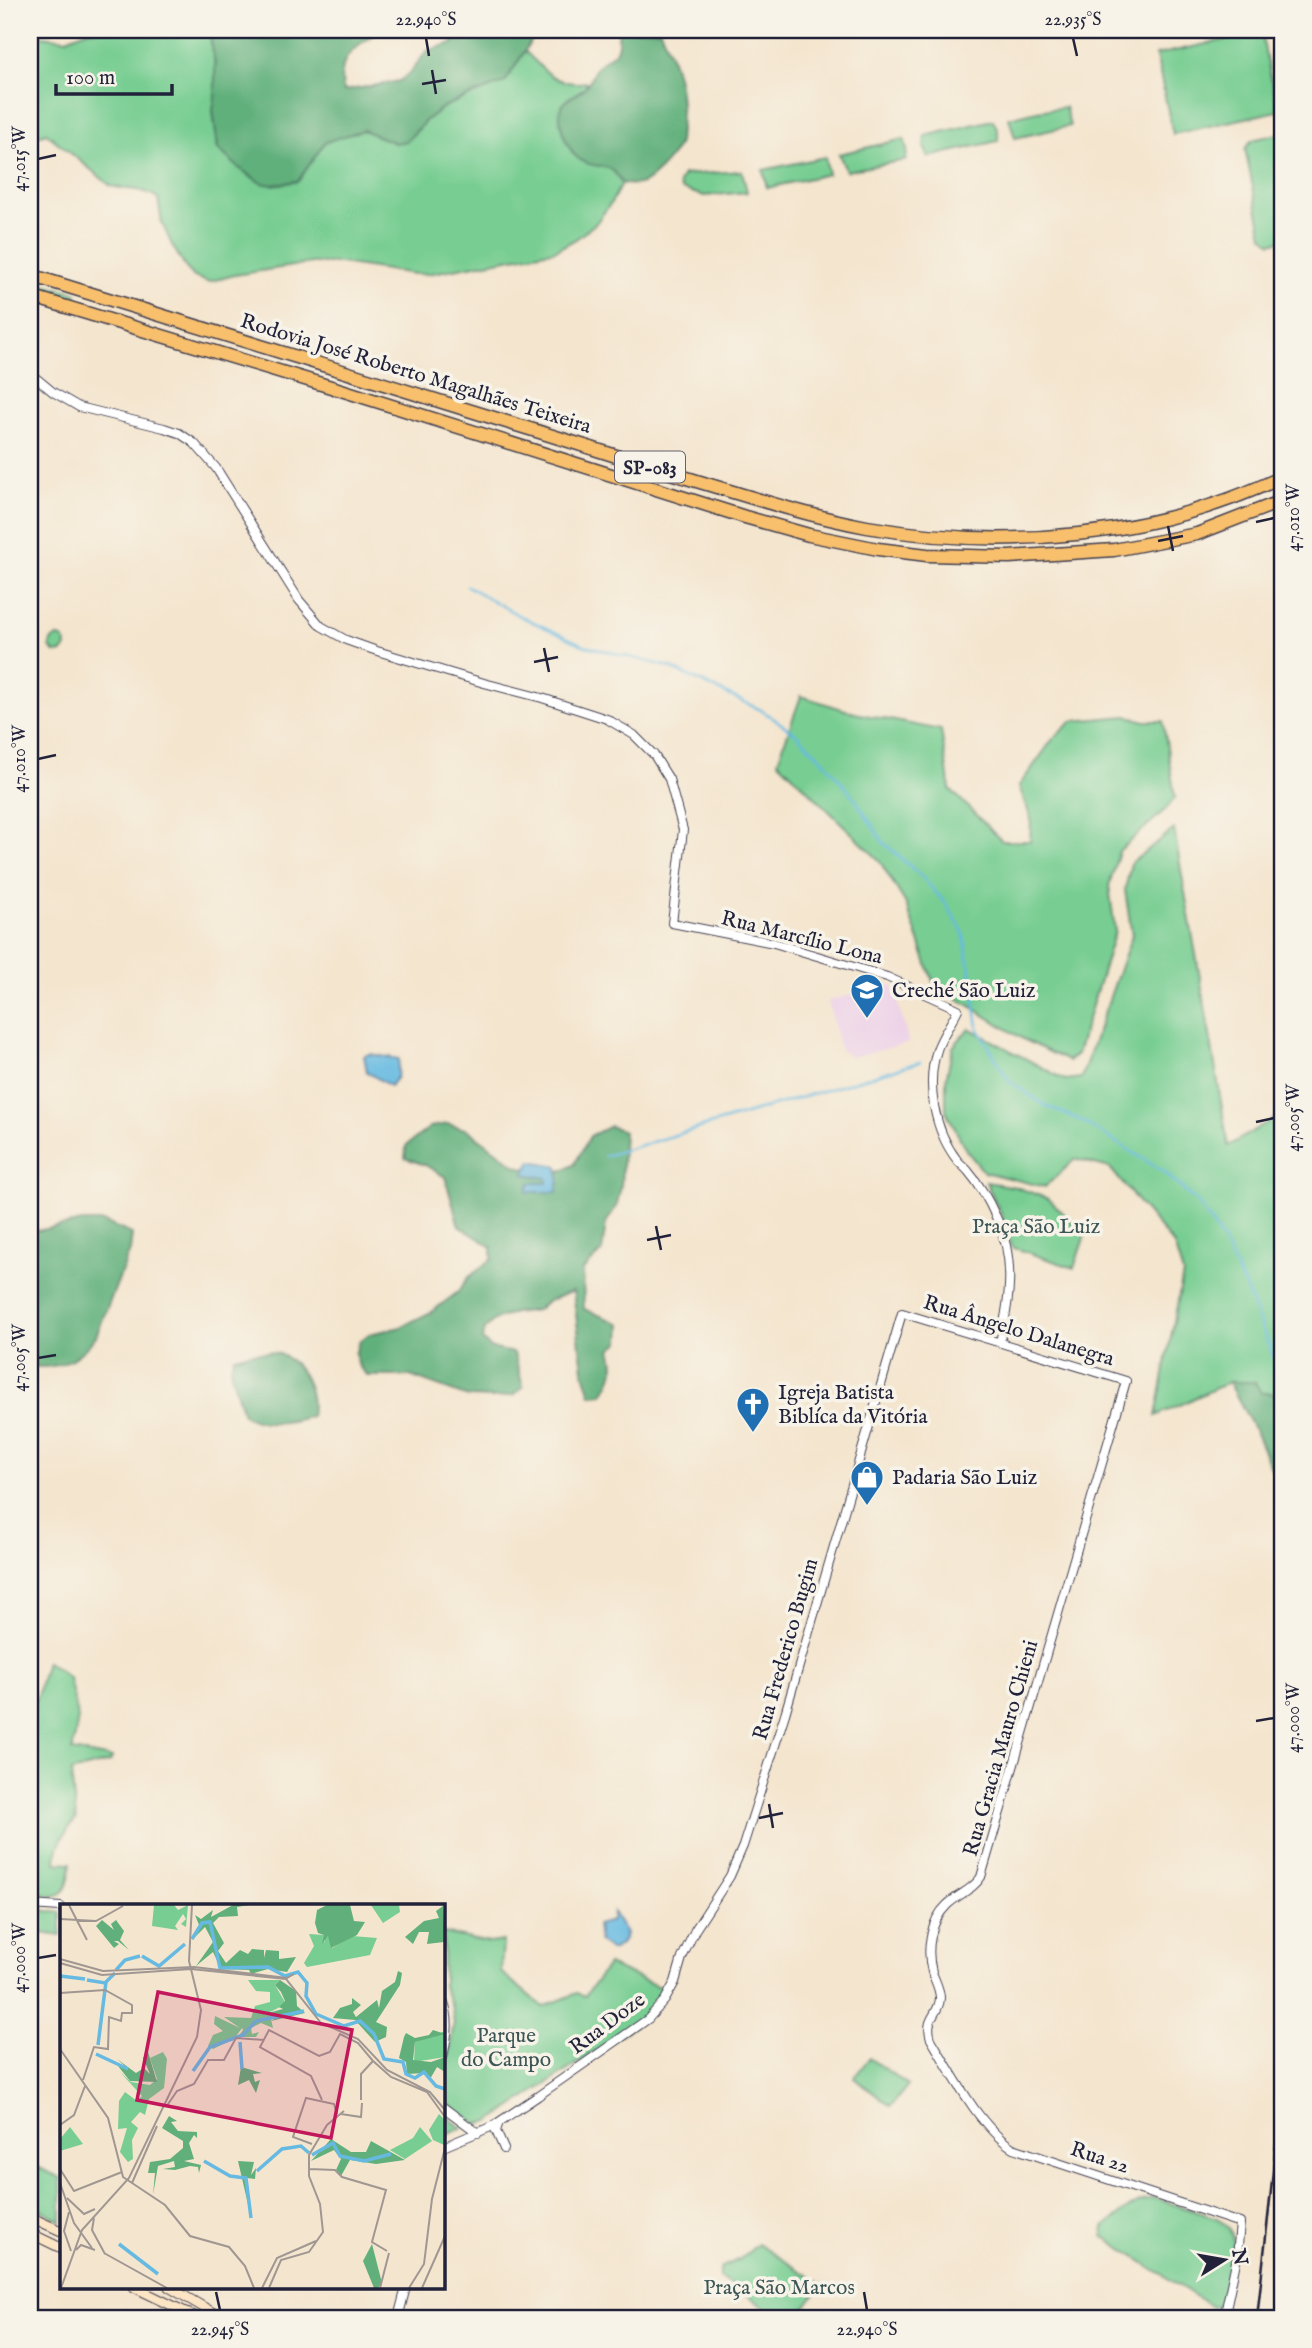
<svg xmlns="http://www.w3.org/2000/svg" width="1312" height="2348" font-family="'IM FELL English',serif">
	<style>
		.built { fill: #edd0e8 }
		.green { fill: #77cd92; stroke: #4c7866; stroke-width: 2 }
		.forest { fill: #61b07c; stroke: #42695c; stroke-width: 2 }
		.water { fill: #66bae2; stroke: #446e8e; stroke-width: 2 }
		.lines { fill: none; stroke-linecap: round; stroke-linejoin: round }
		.stream { stroke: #66bae2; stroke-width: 2.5 }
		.tertiary-casing { stroke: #423f51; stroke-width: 10 }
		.secondary-casing { stroke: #423f51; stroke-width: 11 }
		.motorway-casing { stroke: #423f51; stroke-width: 15 }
		.tertiary { stroke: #fff; stroke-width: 8 }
		.secondary { stroke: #fce5c4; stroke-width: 9 }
		.motorway { stroke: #f8bf6c; stroke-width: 12 }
		.rail { stroke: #22223b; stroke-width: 2.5 }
		.ticks { fill: none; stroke: #22223b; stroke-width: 2.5 }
		.labels { text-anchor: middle; stroke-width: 7; stroke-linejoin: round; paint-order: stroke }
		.shield { fill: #f7f3e8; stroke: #62616f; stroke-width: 2 }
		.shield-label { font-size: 19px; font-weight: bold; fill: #22223b }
		.street-label { font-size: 21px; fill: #22223b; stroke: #f7f3e8 }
		.poi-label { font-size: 21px; fill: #22223b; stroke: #f7f3e8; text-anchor: start }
		.park-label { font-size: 21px; fill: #3c5555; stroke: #f7f3e8 }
		.inset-river { fill: none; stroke: #66bae2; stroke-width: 3.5 }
		.inset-road { fill: none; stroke: #a09793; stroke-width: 2 }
		.view { fill: #c2185b; fill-opacity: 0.15; stroke: #c2185b; stroke-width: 3.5 }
		.inset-edge { fill: none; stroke: #22223b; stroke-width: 3.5 }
		.neatline { fill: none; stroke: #22223b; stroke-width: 2.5 }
		.ticks-label { font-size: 18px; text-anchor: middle; fill: #22223b }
	</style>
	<rect width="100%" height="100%" fill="#f7f3e8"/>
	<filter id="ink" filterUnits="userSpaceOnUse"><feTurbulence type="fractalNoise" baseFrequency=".0143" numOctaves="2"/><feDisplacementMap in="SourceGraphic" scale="14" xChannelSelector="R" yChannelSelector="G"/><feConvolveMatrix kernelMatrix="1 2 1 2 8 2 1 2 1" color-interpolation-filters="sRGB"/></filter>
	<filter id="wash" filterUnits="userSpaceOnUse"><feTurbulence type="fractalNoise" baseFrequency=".00686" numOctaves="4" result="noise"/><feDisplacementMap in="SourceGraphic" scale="28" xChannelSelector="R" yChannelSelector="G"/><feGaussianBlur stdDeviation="1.57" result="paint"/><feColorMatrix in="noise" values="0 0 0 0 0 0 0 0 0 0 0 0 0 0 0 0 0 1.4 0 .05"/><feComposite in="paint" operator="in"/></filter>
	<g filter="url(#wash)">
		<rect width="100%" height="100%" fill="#f4e5ce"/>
		<path class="built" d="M888,985h5l16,58 -57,14 -12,-7 -12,-49z"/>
		<path class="green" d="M30,30l12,6 24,3 23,-9h120l6,34v34l-2,12 5,39 33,28 22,8 25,-4 27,-39 13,-6 25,-6 32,13 23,-13 8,-10 19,-14 60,-24 20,-31c21,21 30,36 63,31l-3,5 -19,13 6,53 9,7 24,5 11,6 6,12 -11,20 -15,20 -20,16 -20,11 -129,24h-13l-74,-11h-28l-77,12 -27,7 -14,-5 -9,-10 -13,-22 -10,-22 -4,-25c-17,-11 -29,-7 -47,-12l-65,-53 -16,6z
			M1261,32l17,79 -105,23 -17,-79z
			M1065,107l5,19 -55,12 -6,-20 28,-7z
			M993,120l5,10v11l-69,16 -5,-10 1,-11z
			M1282,133v107l-11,3 -8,-7 -18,-87 7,-9z
			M904,139l3,10 -1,11 -60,11 -7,-17z
			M825,157l3,17 -61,14 -4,-18z
			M742,171l5,21 -43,4 -23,-7 -2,-6 4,-8z
			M30,280l47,13 -2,11 -45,-13z
			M50 645a8 8 0 1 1 16 0a8 8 0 1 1-16 0Z
			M801,696l54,17 86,17 9,59 52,52h28l1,-22 -12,-33 34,-47 19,-18 55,-5 18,5h18l12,77 -8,10 -48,43 -10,35 6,45 -38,123 -9,7 -45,-22 -61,-38 -26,-11 -30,-86 -27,-44 -101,-99z
			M1174,829c18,106 38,211 54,317l54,-32v295l-9,-16h-12l-32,-11 -73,34 27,-142 -9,-29 -64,-77 -35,-9 -30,28 -61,-15 -18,-22 -20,-39v-32l7,-32 16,-19 96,52 16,-2 51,-143 -7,-45 6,-27z
			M986,1182l30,5 33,12 36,36 -11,33 -63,-21 -9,-31z
			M46,1661l23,17 9,41 -6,32 40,7 -2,4 -39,10 5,47c-11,13 -20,26 -20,43l15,1c-2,13 -1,32 -18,33 -9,0 -15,-5 -23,-2v-171z
			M30,1908l31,5v23l-31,-5z
			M443,1933l47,10 13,-2 -2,31 42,35 34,-14 8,3 23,-31 56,24 -17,26 -12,10 -144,96 -14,3 -28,-20 -6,-9 1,-15 10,-57 -2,-15 -9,-21z
			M869,2058l39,27 -17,21 -37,-28z
			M443,2117h4l15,11 -19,9z
			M35,2166l26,12v43l-31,-17v-35z
			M1154,2198l63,20 12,10 5,15 -12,61 -10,3 -109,-71 1,-9c15,-11 31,-27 50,-29z
			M758,2244l63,40 -23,34h-17l-61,-40v-10l19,-8z"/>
		<path class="forest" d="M209,30h171c-25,18 -45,26 -36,61l55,-10 11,-8 17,-22 25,-8 13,-13h73l-33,52 -60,24 -19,14 -19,21 -12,2 -32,-13 -38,12 -27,39 -25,4 -12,-2 -22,-15 -21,-19 -5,-39 2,-12v-34z
			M618,30h42c16,35 24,60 20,99 -1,5 0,12 -2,16 -3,9 -13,18 -20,26 -11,13 -21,16 -37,12 -11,-24 -21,-12 -39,-22 -14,-8 -23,-33 -22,-48 1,-15 17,-16 25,-26 5,-5 7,-13 11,-19 15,-18 24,-8 22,-38z
			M448,1124l20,6 49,36 20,6h21l16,-7 16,-29 20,-10 14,5 -3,55 -4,19 -11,18 -4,29 -19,18 1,39 37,15 -1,18 -9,7c6,21 3,27 -8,45l-12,1 -8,-25 -10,-79 -27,11 -9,8 -23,3 -20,7 -9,9 -3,11 9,8 23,5 9,34 -9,8 -21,3 -25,-1 -58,-21h-42l-9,-9 -4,-13 4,-12 10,-8 32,-7 30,-15 27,-20 10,-14 24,-19v-12l-33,-21 -14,-49 -20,-12 -20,-7 1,-12 24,-19z
			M83,1222h21l28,12 -2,17 -34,85c-16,22 -38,35 -66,30v-134z
			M250,1353c8,0 20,-2 27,0 26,10 38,38 34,63 -23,7 -48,11 -68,-2l-13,-44 4,-13z
			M1255,1382l6,11h12l9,16v84l-27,-62 -26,-49z"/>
		<path class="water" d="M370,1054l29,5 -2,18 -7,9 -23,-14 -3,-16z
			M531,1161l27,5 1,14 -2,12h-30l3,-9h17v-5l-23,-4z
			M613,1912l13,22 -4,9 -10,7 -13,-8 -2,-17 15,-4z"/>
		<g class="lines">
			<path class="stream" d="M467,586l51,29 65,30 86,22 92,43 34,23 29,28 29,35 30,46 38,34 25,28 17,28 7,36 8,60 31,53 37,25 36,15 82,51 35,32 23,35 24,50 36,89
				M605,1156l315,-94"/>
		</g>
	</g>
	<g filter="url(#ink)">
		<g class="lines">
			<defs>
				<path id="tertiary" d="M30,373l23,19 26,15 85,21 15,5 15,10 22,25 83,132 22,26 25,14 31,11 107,32 58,15 65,21 27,16 20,20 15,24 14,51 -11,93 102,20 113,34 71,32c-6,13 -15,25 -20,38 -13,36 -4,83 19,113 3,4 8,7 11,11 12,14 21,30 28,46 20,41 14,82 4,125
					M30,1905l31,2
					M443,2001c8,19 4,36 0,56
					M443,2107l35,26
					M499,2122l-3,9 8,18
					M443,2147l50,-21 45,-30 110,-77 17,-19 10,-18 7,-24 13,-28 35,-54 13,-30 42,-132 117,-401 224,68 -145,496c-8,13 -23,17 -34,28 -17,16 -21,45 -15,67 3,9 8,17 8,26 -1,18 -16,19 -9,41 20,33 49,89 82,109l227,75 -3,34 -13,61
					M398,2318l8,-31"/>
				<path id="secondary" d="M30,2217l31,14
					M30,2233l31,15
					M134,2287l64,31
					M169,2287l53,31"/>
				<path id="motorway" d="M30,275c160,48 320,99 480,148 67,20 133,42 200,62 52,16 104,32 157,42 138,24 288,11 415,-50
					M30,296l311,94 404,127 64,18 69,14 49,6 82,2 105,-7 83,-16 85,-33"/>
			</defs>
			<use href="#tertiary" class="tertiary-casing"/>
			<use href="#secondary" class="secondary-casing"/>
			<use href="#motorway" class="motorway-casing"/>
			<use href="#tertiary" class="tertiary"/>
			<use href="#secondary" class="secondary"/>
			<use href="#motorway" class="motorway"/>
			<path class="rail" d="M1257,2318l25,-228"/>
		</g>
	</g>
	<path class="ticks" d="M426,38l3,18M1073,38l4,18M432,70l4,24M422,84l24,-4M38,159l18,-4M1256,522l18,-4M1168,526l5,25M1158,541l25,-5M544,648l5,24M534,662l24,-5M38,759l18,-4M1256,1122l18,-4M656,1226l5,24M647,1240l24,-5M38,1358l18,-3M1256,1721l18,-3M769,1804l4,24M759,1818l24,-5M38,1958l18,-3M216,2292l4,18M864,2292l3,18"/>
	<defs>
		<symbol id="school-pin" viewBox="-11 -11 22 30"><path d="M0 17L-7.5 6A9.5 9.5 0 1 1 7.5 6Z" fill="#1f6fb2" stroke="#f7f3e8"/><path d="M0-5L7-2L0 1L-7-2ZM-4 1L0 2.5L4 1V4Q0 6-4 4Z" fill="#fff"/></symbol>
		<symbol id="church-pin" viewBox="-11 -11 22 30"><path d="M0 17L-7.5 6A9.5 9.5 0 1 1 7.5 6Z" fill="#1f6fb2" stroke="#f7f3e8"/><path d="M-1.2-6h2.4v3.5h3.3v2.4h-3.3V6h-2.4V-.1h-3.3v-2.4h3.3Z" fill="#fff"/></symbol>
		<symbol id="shop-pin" viewBox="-11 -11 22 30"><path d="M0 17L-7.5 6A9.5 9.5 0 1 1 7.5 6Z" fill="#1f6fb2" stroke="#f7f3e8"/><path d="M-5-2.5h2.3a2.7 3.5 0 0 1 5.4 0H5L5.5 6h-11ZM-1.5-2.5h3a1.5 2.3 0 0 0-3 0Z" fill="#fff"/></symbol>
	</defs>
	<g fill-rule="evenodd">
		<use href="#school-pin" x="848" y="971" width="38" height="52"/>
		<use href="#church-pin" x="734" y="1385" width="38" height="52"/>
		<use href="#shop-pin" x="848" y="1458" width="38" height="52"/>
	</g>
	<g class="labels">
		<rect class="shield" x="615" y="451.5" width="70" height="31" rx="5"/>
		<g class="shield-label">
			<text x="650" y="474">SP-083</text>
		</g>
		<g class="street-label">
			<text transform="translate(416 373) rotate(17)" y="7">Rodovia José Roberto Magalhães Teixeira</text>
			<text transform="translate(802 937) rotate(14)" y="7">Rua Marcílio Lona</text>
			<text transform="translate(1019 1330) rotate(17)" y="7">Rua Ângelo Dalanegra</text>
			<text transform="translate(785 1649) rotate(-74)" y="7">Rua Frederico Bugim</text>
			<text transform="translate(1000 1748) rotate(-74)" y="7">Rua Gracia Mauro Chieni</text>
			<text transform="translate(607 2023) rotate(-37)" y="7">Rua Doze</text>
			<text transform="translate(1100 2157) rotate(18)" y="7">Rua 22</text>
		</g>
		<g class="poi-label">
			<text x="892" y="997">Creché São Luiz</text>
			<text x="778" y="1399">Igreja Batista<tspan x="778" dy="24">Biblíca da Vitória</tspan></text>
			<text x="892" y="1484">Padaria São Luiz</text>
		</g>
		<g class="park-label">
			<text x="1036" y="1233">Praça São Luiz</text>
			<text x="506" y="2042">Parque<tspan x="506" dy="24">do Campo</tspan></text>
			<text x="779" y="2294">Praça São Marcos</text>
		</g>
	</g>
	<g transform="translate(60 1904)">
		<rect width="385" height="385" fill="#f4e5ce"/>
		<path d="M94,1h20l4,5 10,-5 -2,22 -5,-3 5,-5 -3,-5 -8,12 3,4 -26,-4zM311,1h28l1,7 -17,11zM249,30l15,1v8l2,-7 4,1 2,11 20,-12 25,2 -7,17 -63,12 -3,-4 10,-17zM188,76h32l-5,5 11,19 -22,11 18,-1 -11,5 2,9 -12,-5 -10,5 1,6 7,-2 -3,5h-18l5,-7 -1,-2 -8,11 -21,10 -5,-3 5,-11 10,-4 -9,-7 1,-8 25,12 -16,-11 27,1 4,-12 15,-4v-10l-14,-1zM385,127v26l-31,5 1,-20zM103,148l4,7 -3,29 -15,11 -4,16 -5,-3 -9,10 7,6 -6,12 1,19 -5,3 -8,-10 7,-24 -9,1 1,-28 6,-9 12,9 5,-5 -22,-24 11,10 19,3 7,-6 -7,-21zM379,210l6,6 -1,25 -11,-5 -4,-10zM10,223l13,17 -23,7v-12zM360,223l12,14 -27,18 -15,-9 23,-12z" fill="#77cd92"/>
		<path d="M173,1h16l-12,2 1,9 -19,1 -6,6 11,20 -6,8 8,12 14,-13 8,4 4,-5 12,1v8l2,-8 13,1v8l17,-2 -9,15 -19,-3 -17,5 -2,-4 -28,-1 -8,-17 -17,14 17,-24 -8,-15 -13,13 7,-15 -4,-10 6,4 12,-9 -2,7zM267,1h23l4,16 11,1 -8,13 -26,13 -3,-12 -6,8 2,-9 -6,-2 -3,-10 2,-13zM383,2l2,43 -1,-7 -17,2 2,-12h-10l-6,12 -8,-7 19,-16 15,-3 -3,-7zM42,16l12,10 -3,-6 5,-4 8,11 -4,9 9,10 -11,-9h-4l5,3 -5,4 -18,-22zM338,67l4,2 -2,12 -24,37 11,5 -1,10 -11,5 -20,-22 -22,-2 7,-10 12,-4v-6l9,7 -8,7 3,5 21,-17 2,8 3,-17 13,-9zM220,76l16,11 1,15 8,7 -34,8 8,-5 -15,-2 19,-5 -4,-2 6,-6 -4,-9 -6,-7zM373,126l12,4 -30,8 -2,18 18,2 14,-5v15l-8,-5 -7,12 -5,-6 -18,1 -1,-12 -7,-4 5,-21 2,-4 9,5 14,-3zM88,148l9,30 -27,-1 -12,-15 10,3 -11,-10 19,14 8,-5 6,6 -7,-16zM181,163l21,6 -9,1 2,8 5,-2 -4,13 -7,-13 -11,5zM109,212l8,5 -6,1 7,9 19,1v6l-3,-3 -5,8 5,16 -10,2 17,4 -2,8 -1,-6 -8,-1 -15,4 -12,-1 12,-2 -1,-6 -16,5 -5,29 2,-22h-7l2,-11 20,-3 13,-11v-7l-21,-13zM271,235l20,13h15l5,-11 34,19 -29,4 -26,-4 -9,16 -5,-6 5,-11 -7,-9 -23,11zM178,257l16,1 -3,13 5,-7 -1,11 -8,-1 3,35zM312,340l10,39 -4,5h-4l-11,-27z" fill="#61b07c"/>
		<path class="inset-river" d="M132,35l10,-16 8,-1 10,46 48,-1 17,9 13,-4 9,11 -1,13 10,18 28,12 16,-5 14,13 10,25 19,3 3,12 9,4 9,-6 12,14 9,3M82,52l17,10 26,-22M56,66l9,-10 15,-4M0,72l25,3M27,76l18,3 10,-10M180,138l2,27M38,141l8,-63M36,150l32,15M133,167l17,-24 33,-12 13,-14 48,-10M252,251l21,-12 7,13 24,5 27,-7M144,257l26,15 16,2 5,40M197,267l25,-22 19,-3 8,7M59,340l39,30"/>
		<path class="inset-road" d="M9,1l18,35M0,15l36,2 27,-15M0,55l43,12 91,-4 93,11 7,-4M0,59l42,12 89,-6 95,10 35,44 37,16 29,31 43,22 15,18M0,89l45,-3 27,15v8h-10l-1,8 -12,-4 -1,32 -14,-2 -11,33M0,145l48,69 15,59 42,28 25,31 39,11 16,19 9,22M262,196l-11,-24 -51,-29 9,-17 50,26 11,-4 10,-18 18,9 15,18M301,196v-26l12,-13 18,16 36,15 18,25M106,203l11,-16 17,-7 14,-24h16l12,-22 28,2M281,210l20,3 1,-14M0,221l14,-10 11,-29M252,240l-19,-7 13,-39 28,6 3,10M0,265l14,22 48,-19M249,265l26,1 7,7 44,13 -14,52 15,9M0,279l14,40 18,25M72,279l25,-57M7,294l17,16 11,-5M9,308l-5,19 7,20M34,314l-2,12 13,24M16,346l5,-5 14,5M44,349l63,35M1,384l21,-58 47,-52 68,-141 4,-27 -12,-49 3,-56M202,384l15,-30 39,-17M209,384l12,-28 28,-8 14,-20 -3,-28 -11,-28v-21l18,-30 17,-14M320,384l9,-35M349,384l15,-24 8,-65 13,-51M362,384l23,-52"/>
		<path class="view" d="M98,88l194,38 -21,108 -194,-38z"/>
		<rect width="385" height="385" class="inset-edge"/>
	</g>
	<rect width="1312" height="2348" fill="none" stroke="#f7f3e8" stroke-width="77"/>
	<g transform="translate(1224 2260) rotate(79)" stroke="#f7f3e8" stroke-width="5" paint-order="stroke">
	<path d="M0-5L12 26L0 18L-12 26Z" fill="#22223b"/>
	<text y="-10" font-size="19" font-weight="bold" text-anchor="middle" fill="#22223b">N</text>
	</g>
	<path d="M56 84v10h116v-10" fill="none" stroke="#22223b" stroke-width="3.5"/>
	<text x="66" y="84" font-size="21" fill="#22223b" stroke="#f7f3e8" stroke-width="5" paint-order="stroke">100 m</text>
	<rect x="38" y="38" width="1236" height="2272" class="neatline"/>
	<g class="ticks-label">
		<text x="426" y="25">22.940°S</text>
		<text x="1073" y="25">22.935°S</text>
		<text transform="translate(19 159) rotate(-90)" y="6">47.015°W</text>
		<text transform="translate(1293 518) rotate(-90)" y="6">47.010°W</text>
		<text transform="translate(19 759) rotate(-90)" y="6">47.010°W</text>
		<text transform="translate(1293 1118) rotate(-90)" y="6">47.005°W</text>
		<text transform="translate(19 1358) rotate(-90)" y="6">47.005°W</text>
		<text transform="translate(1293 1718) rotate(-90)" y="6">47.000°W</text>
		<text transform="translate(19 1958) rotate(-90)" y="6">47.000°W</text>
		<text x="220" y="2335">22.945°S</text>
		<text x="867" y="2335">22.940°S</text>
	</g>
</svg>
